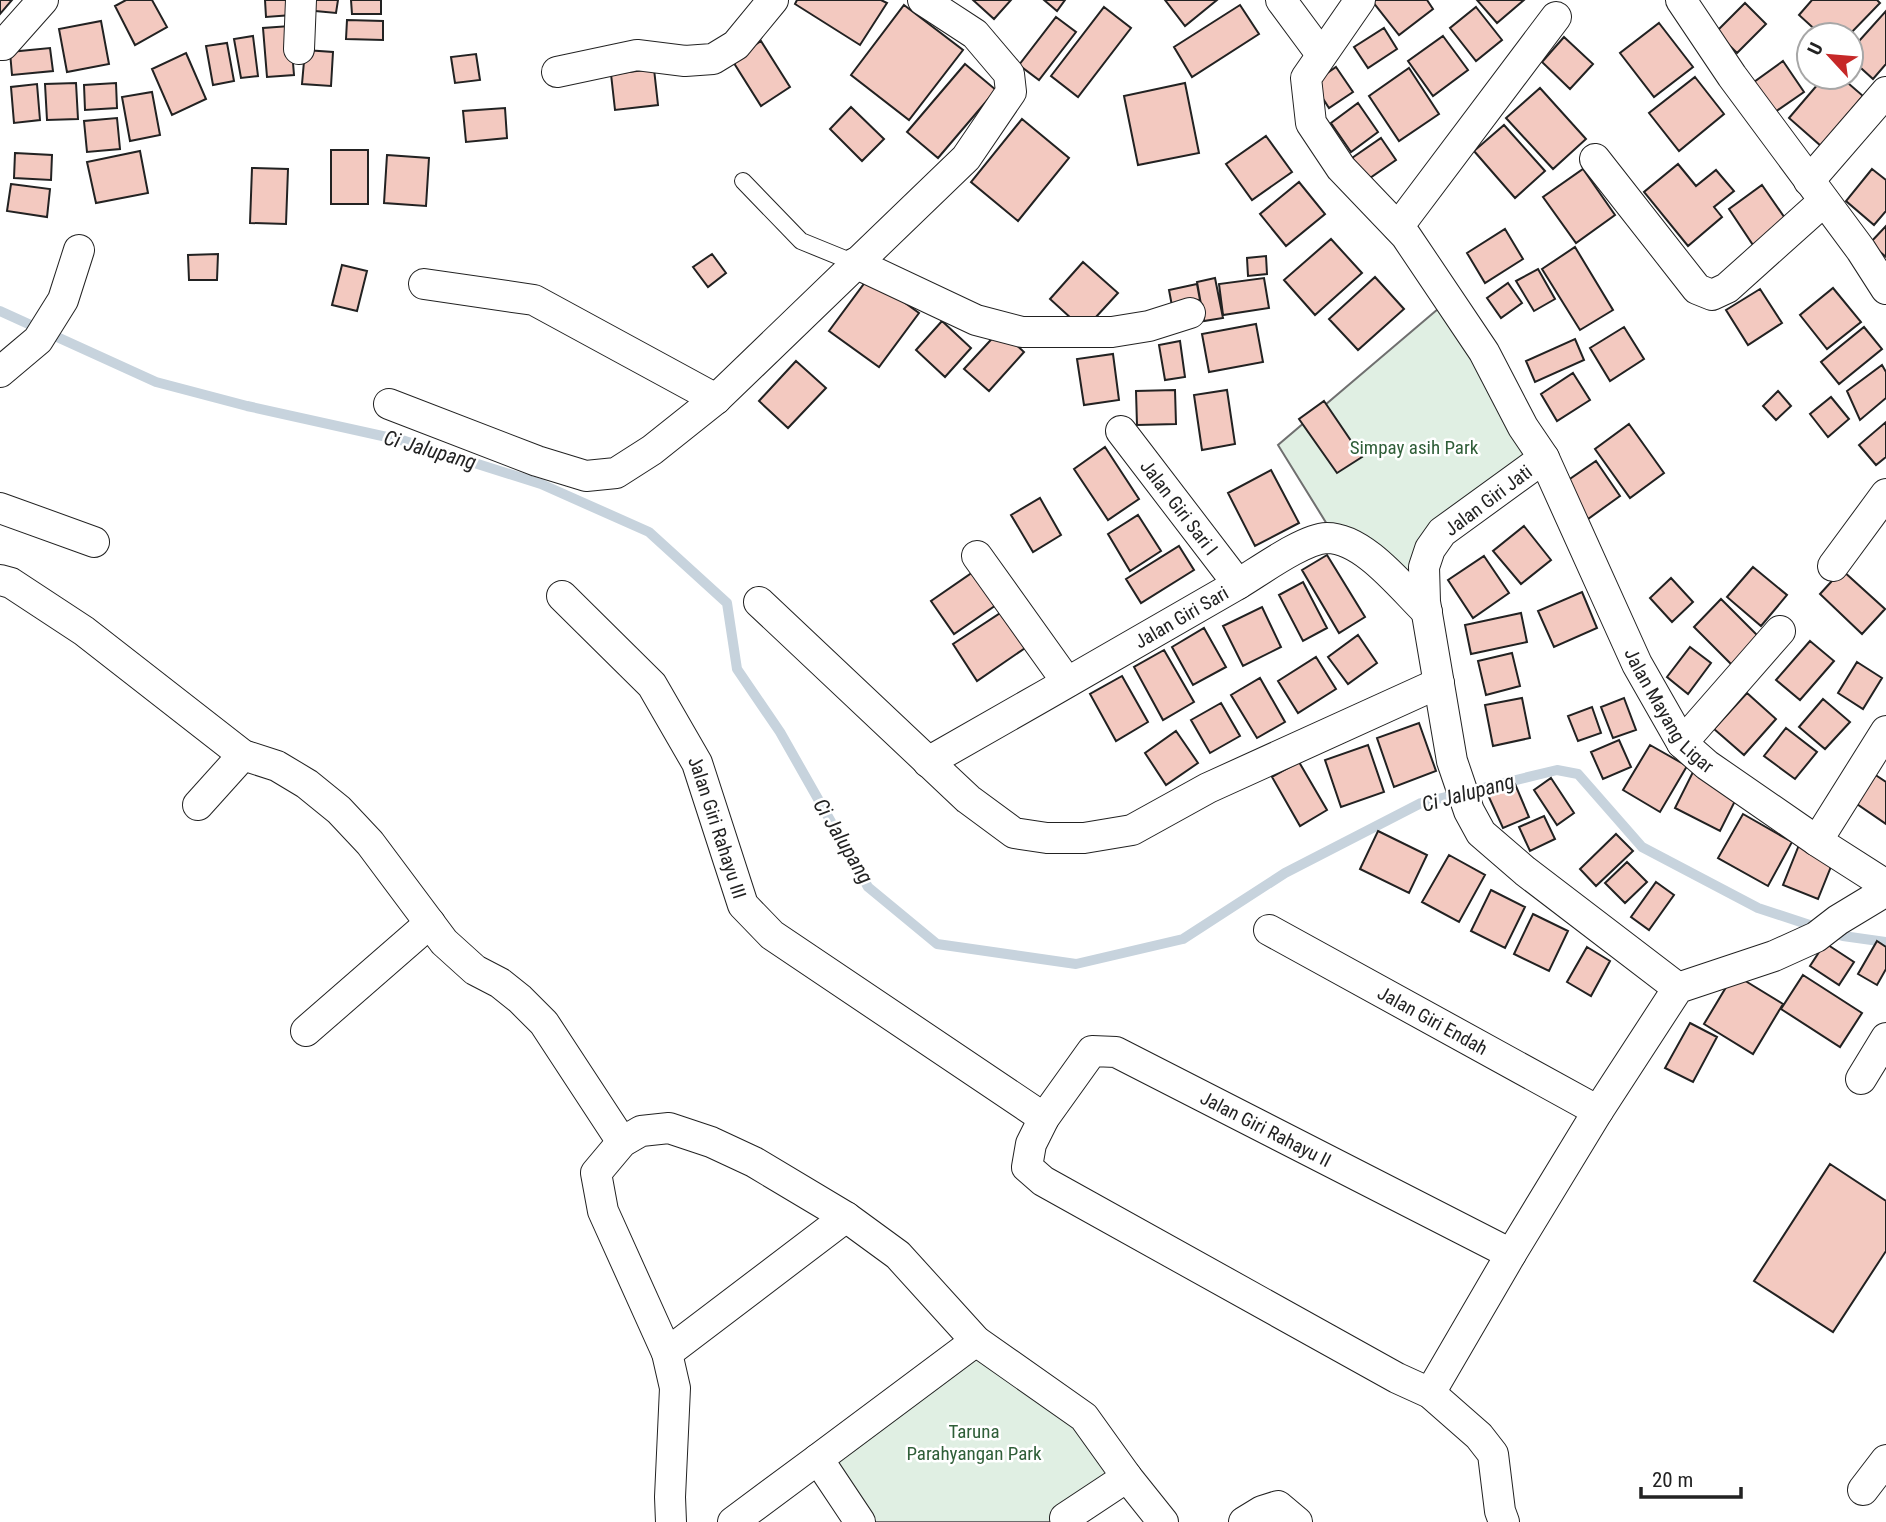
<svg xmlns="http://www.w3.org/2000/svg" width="1886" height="1522" font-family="'Roboto Condensed',sans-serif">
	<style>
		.green { fill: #e0efe3; stroke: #6f6f6f; stroke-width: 2 }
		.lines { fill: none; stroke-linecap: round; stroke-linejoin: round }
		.stream { stroke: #c7d3dd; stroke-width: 10 }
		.building { fill: #f3c9c0; stroke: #222; stroke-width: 2 }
		.service-casing { stroke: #222; stroke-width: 18 }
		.minor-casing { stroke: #222; stroke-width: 32 }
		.service { stroke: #fff; stroke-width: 16 }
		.minor { stroke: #fff; stroke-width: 30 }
		.labels { text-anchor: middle; stroke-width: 5; stroke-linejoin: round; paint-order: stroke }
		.park-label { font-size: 19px; fill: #2f5e38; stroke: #fff }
		.street-label { font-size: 19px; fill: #222; stroke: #fff }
		.water-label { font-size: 21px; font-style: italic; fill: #222; stroke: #fff }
	</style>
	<rect width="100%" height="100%" fill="#fff"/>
	<path class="green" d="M1445,303l97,156 -97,77 -17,76 -98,-83 -52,-84z
		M976,1341l108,76 43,60 -68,45h-199l-42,-63z"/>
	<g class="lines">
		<path class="stream" d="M0,311l156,71 91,24 158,35 136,43 108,48 78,71 10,66 43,63 88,155 69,57 139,20 107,-25 102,-66 136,-70 136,-33 21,4 64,73 116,61 85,28 43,6"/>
	</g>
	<path class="building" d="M0,0h12l-12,14z
		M126,0h26l15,27 -32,18 -20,-39z
		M265,0h26l1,15 -26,2z
		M306,0h32l-2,13 -31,-3z
		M351,0h30v14h-29z
		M797,0h84l6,3 -27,42 -65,-41z
		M973,0h38l-17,19z
		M1044,0h21l-8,11z
		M1165,0h52l-32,26z
		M1375,0h52l6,9 -34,26 -26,-33z
		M1477,0h47l-27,23z
		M1812,0h65l3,3 -31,32h-28l-22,-20z
		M1745,3l21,21 -29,29 -21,-21z
		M904,5l59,45 -54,70 -58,-45z
		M1240,5l19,29 -67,43 -18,-30z
		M1104,7l27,21 -53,69 -27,-21z
		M1476,7l26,33 -26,21 -26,-33z
		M1886,11v53l-13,15 -22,-20v-9z
		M1056,17l20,15 -37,48 -20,-15z
		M347,20l36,1v19l-37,-1z
		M101,21l8,43 -42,8 -8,-43z
		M1659,23l34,44 -39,30 -34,-44z
		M290,26l4,49 -27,2 -4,-49z
		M1384,28l13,21 -29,19 -14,-21z
		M253,36l5,40 -17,2 -7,-39z
		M1443,36l25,34 -35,26 -25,-35z
		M1564,37l29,27 -23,25 -28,-27z
		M761,41l29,46 -29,19 -29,-46z
		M227,43l7,38 -21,4 -7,-39z
		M50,48l3,23 -41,4 -2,-23z
		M305,50l28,2 -2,34 -29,-2z
		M186,53l20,46 -34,16 -20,-46z
		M476,54l4,26 -25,3 -4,-26z
		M1783,61l21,31 -29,20 -21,-30z
		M965,64l31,26 -58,68 -31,-26z
		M1336,67l17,25 -24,16 -16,-25z
		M1409,68l30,46 -40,27 -30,-45z
		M654,69l4,36 -43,5 -4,-36z
		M1695,77l29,37 -45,37 -30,-38z
		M1824,77h17l22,19 -42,50 -32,-28z
		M76,83l2,36 -31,1 -2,-36z
		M116,83l1,25 -32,2 -1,-25z
		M1185,83l14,70 -61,12 -14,-69z
		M37,84l3,36 -26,3 -3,-36z
		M1540,88l46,51 -33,30 -47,-51z
		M152,92l8,43 -30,6 -8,-44z
		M1358,103l20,29 -27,20 -20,-29z
		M851,107l33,32 -22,22 -32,-32z
		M505,108l2,30 -41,4 -3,-31z
		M117,118l3,31 -33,3 -3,-31z
		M1022,119l47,39 -51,63 -47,-39z
		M1504,125l41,46 -30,27 -41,-47z
		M1266,136l26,36 -40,28 -26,-36z
		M1381,138l15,22 -29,20 -15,-22z
		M331,150h37v54h-37z
		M140,151l8,42 -52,10 -9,-41z
		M15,153l37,2 -1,25 -37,-2z
		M387,155l42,3 -3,48 -42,-3z
		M1678,164l18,22 20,-16 18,21 -20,16 8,10 -34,29 -44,-54z
		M252,168l36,1 -2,55 -36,-1z
		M1583,169l32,46 -39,28 -33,-46z
		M1872,169l14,11v31l-12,14 -28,-24z
		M1299,182l26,32 -39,32 -26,-32z
		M11,184l39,5 -3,28 -40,-6z
		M1762,185l27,39 -34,24 -26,-39z
		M1886,226v31l-16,-14z
		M1505,229l18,30 -38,24 -18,-30z
		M1331,239l31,34 -47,42 -31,-35z
		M1575,247l38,63 -33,20 -38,-61z
		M218,254l-1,26h-28l-1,-25z
		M712,254l14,19 -18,14 -15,-20z
		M1266,256l1,18 -19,2 -1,-18z
		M1083,262l35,31 -34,37 -34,-31z
		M342,265l25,6 -10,40 -25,-6z
		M1538,269l17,30 -21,12 -18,-30z
		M869,277l50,36 -40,54 -50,-36z
		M1375,277l29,32 -46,41 -29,-31z
		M1215,278l8,40 -19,3 -7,-39z
		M1264,278l5,30 -46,7 -4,-31z
		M1508,283l14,20 -21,15 -14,-20z
		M1197,284l3,16 -28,6 -3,-16z
		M1833,288l28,34 -34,27 -27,-34z
		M1760,289l22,34 -34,22 -22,-35z
		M942,321l29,27 -26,29 -29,-27z
		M1256,324l7,38 -54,10 -7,-38z
		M1624,327l20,32 -34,22 -20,-33z
		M1864,327l18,22 -43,35 -18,-22z
		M1000,330l24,22 -35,39 -25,-22z
		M1575,339l9,21 -49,22 -9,-21z
		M1180,341l5,36 -20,3 -6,-35z
		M1113,354l6,46 -35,5 -7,-46z
		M796,361l30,27 -38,40 -29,-27z
		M1882,365l4,7v26l-26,22 -13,-29z
		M1573,373l17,27 -33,21 -16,-27z
		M1175,390l1,34 -39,1 -1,-34z
		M1227,390l8,54 -33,6 -8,-55z
		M1778,391l13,15 -15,14 -13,-14z
		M1831,397l18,22 -21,18 -18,-23z
		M1324,401l38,56 -25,16 -38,-54z
		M1886,422v35l-10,8 -17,-20z
		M1629,424l35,49 -34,25 -35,-49z
		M1105,447l34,52 -31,21 -34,-51z
		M1596,461l24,35 -32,23 -24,-36z
		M1271,470l28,53 -44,23 -27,-53z
		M1040,498l21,37 -28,17 -22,-37z
		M1138,515l23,36 -31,20 -22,-37z
		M1524,526l27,34 -30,24 -28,-33z
		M1179,546l15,24 -53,33 -15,-24z
		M1327,555l38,62 -26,16 -37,-63z
		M1484,556l25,37 -36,25 -25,-38z
		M1753,567l34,28 -26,31 -34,-29z
		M976,570l23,33 -45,31 -23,-33z
		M1842,570l43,39 -23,25 -42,-40z
		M1671,578l22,24 -21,20 -22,-24z
		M1303,582l24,46 -24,13 -24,-46z
		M1582,592l15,36 -43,19 -16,-36z
		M1721,599l38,38 -27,28 -38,-38z
		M1262,607l19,40 -38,19 -20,-40z
		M1008,608l23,36 -54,37 -24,-37z
		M1521,613l6,29 -56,12 -6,-29z
		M1204,628l22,39 -33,18 -21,-38z
		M1358,635l19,28 -29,21 -20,-27z
		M1810,641l24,20 -34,39 -24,-20z
		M1690,647l21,16 -23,31 -21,-17z
		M1164,650l30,52 -31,18 -29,-53z
		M1512,653l8,33 -34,9 -8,-34z
		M1316,657l20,32 -38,24 -20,-32z
		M1857,662l25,16 -19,31 -25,-16z
		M1122,676l26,46 -32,19 -26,-47z
		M1260,678l25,44 -28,16 -26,-43z
		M1747,693l29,26 -32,36 -30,-26z
		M1522,698l8,40 -37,8 -8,-41z
		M1624,698l12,32 -23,8 -12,-31z
		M1823,699l27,23 -25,27 -26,-22z
		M1221,703l19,33 -30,17 -19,-33z
		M1592,707l9,26 -23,8 -10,-25z
		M1419,723l17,48 -42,16 -17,-49z
		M1786,728l31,24 -22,27 -31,-23z
		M1176,731l22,32 -32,22 -21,-32z
		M1619,740l12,27 -28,12 -12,-27z
		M1368,745l16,47 -43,15 -16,-47z
		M1650,745l37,21 -27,46 -37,-22z
		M1299,762l28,48 -27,16 -28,-49z
		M1693,772l45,23 -18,36 -45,-23z
		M1874,774l12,8v42l-32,-22z
		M1551,778l23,35 -17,12 -23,-35z
		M1515,784l14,33 -26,11 -15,-33z
		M1743,814l49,28 -24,44 -50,-28z
		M1544,816l11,23 -25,12 -11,-24z
		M1378,831l49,24 -18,38 -49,-24z
		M1616,834l17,17 -37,35 -16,-17z
		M1799,845l35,14 -16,40 -35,-14z
		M1449,855l36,20 -26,47 -37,-20z
		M1627,862l20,20 -22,21 -20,-20z
		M1656,882l18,13 -25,35 -18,-13z
		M1491,890l34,17 -20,41 -34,-17z
		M1533,914l35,17 -19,40 -35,-17z
		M1877,941l9,6v22l-9,16 -19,-11z
		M1825,943l29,19 -15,23 -29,-19z
		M1587,947l23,14 -19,35 -24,-14z
		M1734,974l49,30 -30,50 -49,-30z
		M1803,975l59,38 -22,34 -59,-38z
		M1690,1023l27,14 -24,45 -28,-14z
		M1830,1164l56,37v50l-53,81 -79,-51z"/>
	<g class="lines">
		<defs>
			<path id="service" d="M743,181l58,60 54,22"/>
			<g id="minor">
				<path d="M1281,0l40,54"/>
				<path id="s1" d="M1360,0l-54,78 5,45 30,45 65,68 78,116 39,75 21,31 93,206 45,79 25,22 110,76 69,44"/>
				<path d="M1681,0l51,76 129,174 25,39"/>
				<path d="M0,45h3l40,-45"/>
				<path d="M299,49l2,-49"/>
				<path d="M557,72l80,-17 48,6 28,-2 23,-14 37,-45"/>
				<path d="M1595,159l102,130 15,6 15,-7 97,-87"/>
				<path d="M1809,181l77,-89"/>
				<path d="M1398,227l158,-210"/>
				<path d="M855,263l121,57 46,12h90l37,-6 41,-13"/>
				<path d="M424,284l110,16 182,99"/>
				<path d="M0,372l38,-32 25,-40 16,-50"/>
				<path d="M389,404l148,57 49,15 30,-3 36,-23 64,-51 250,-241 45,-66 -2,-18 -34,-40 -52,-34"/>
				<path id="s2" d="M1121,431l117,153"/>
				<path d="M1544,458l-102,74 -12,17 -6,18 1,35 27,159 17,50 12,22 44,38 153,117"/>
				<path d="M0,508l94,34"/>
				<path d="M977,556l90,126"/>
				<path d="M1833,566l53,-72"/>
				<path d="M0,580l11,3 73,48 159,124 34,11 30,18 32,26 31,33 74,99 31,28 25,13 20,16 24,24 78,119"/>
				<path id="s3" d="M562,596l90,89 45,78 46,142 29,30 272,183"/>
				<path d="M759,602l209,197 46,34 33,5h37l48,-8 76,-42 231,-105"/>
				<path d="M1682,743l98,-112"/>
				<path id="s4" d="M928,762c102,-58 203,-116 305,-175 23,-13 69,-48 94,-49 37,0 75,50 100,74"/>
				<path d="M198,805l45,-50"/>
				<path d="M1817,841l69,-110"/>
				<path id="s5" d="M1269,930l329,181"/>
				<path d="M306,1031l124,-108"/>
				<path d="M1861,1079l25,-41"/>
				<path d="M667,1353l179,-136"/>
				<path d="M1430,1393l81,-139 87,-143 80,-123 96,-32 42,-19 22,-17 48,-29"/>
				<path d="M1127,1477l36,45"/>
				<path d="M1863,1490l23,-30"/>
				<path d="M671,1522l-1,-25 5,-109 -8,-35 -64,-142 -7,-38 26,-31 19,-11 28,-3 42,14 43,20 92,55 52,38 78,86 108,76 43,60 -62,41"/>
				<path d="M733,1522l85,-63"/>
				<path d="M860,1522l-42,-63 158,-118"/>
				<path d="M1244,1522l18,-11 16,-5 19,16"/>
				<path id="s6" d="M1504,1522l-4,-11 -7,-57 -14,-18 -49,-43 -33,-15 -354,-197 -16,-14 4,-23 13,-26 48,-67 24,1 395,202"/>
			</g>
		</defs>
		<use href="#service" class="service-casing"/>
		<use href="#minor" class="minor-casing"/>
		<use href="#service" class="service"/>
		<use href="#minor" class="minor"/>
	</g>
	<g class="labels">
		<g class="park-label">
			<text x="1414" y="454">Simpay asih Park</text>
			<text x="974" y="1438">Taruna<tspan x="974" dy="22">Parahyangan Park</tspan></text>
		</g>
		<g class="street-label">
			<text transform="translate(1488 500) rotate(-37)" y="7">Jalan Giri Jati</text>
			<text dy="7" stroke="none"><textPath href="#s2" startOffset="96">Jalan Giri Sari I</textPath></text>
			<text dy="7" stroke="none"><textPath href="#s4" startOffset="292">Jalan Giri Sari</textPath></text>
			<text dy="7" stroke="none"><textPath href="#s1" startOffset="833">Jalan Mayang Ligar</textPath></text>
			<text dy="7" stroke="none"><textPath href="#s3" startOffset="284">Jalan Giri Rahayu III</textPath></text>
			<text dy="7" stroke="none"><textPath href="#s5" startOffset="187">Jalan Giri Endah</textPath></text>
			<text dy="7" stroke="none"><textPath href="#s6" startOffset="947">Jalan Giri Rahayu II</textPath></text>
		</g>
		<g class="water-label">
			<text transform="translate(430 450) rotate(16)" y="7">Ci Jalupang</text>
			<text transform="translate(1468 793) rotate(-15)" y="7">Ci Jalupang</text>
			<text transform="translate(843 841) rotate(59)" y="7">Ci Jalupang</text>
		</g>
	</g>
	<g transform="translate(1830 56) rotate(296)"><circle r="33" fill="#ffffff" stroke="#a7a7a7" stroke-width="2"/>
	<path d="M0-5L12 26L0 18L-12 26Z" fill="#c62828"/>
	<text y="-10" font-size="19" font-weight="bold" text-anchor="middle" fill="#222222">U</text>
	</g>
	<path d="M1641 1487v10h100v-10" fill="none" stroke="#222222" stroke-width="3.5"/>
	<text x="1652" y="1487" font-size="21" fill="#222222" stroke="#ffffff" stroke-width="5" paint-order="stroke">20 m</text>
</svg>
